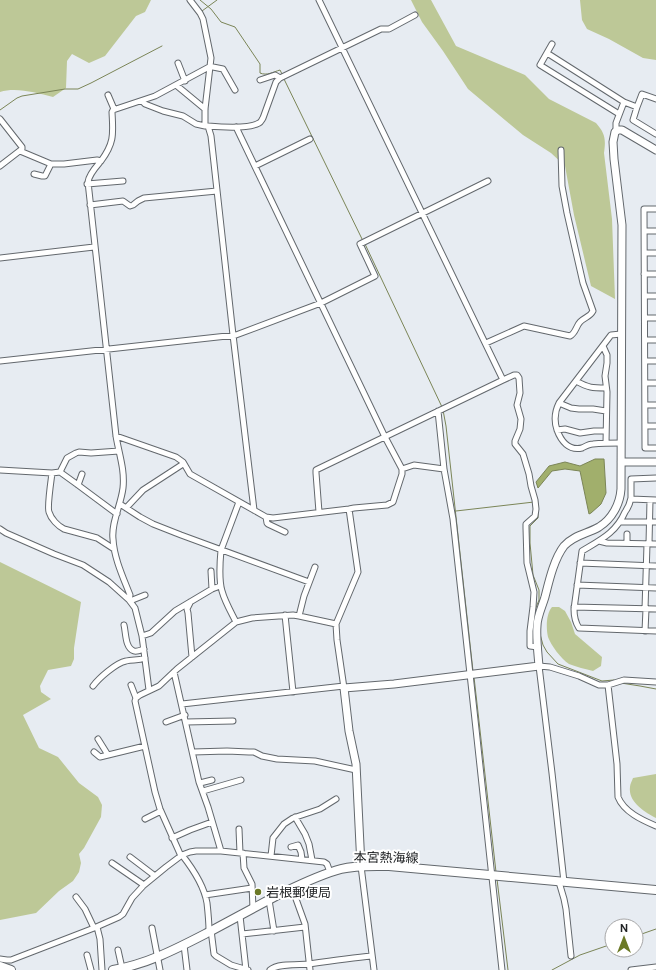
<svg xmlns="http://www.w3.org/2000/svg" width="656" height="970" font-family="'DM Sans','Noto Sans JP',sans-serif">
	<style>
		.green { fill: #bdc897 }
		.water { fill: #a1af6c; stroke: #7b8557 }
		.lines { fill: none; stroke-linecap: round; stroke-linejoin: round }
		.stream { stroke: #7b8557; stroke-width: 1 }
		.street-casing { stroke: #63686d; stroke-width: 7 }
		.secondary-casing { stroke: #63686d; stroke-width: 9 }
		.primary-casing { stroke: #63686d; stroke-width: 10 }
		.street { stroke: #fff; stroke-width: 5 }
		.secondary { stroke: #fff; stroke-width: 7 }
		.primary { stroke: #fff; stroke-width: 8 }
		.poi-dot { fill: #6b7926; stroke: #fff; stroke-width: 1.5 }
		.labels { text-anchor: middle; stroke-width: 4; stroke-linejoin: round; paint-order: stroke }
		.street-label { font-size: 13px; fill: #222426; stroke: #fff }
		.poi-label { font-size: 13px; fill: #222426; stroke: #fff; text-anchor: start }
	</style>
	<rect width="100%" height="100%" fill="#e7ecf2"/>
	<path class="green" d="M0,0h151l-6,12 -9,4 -31,40 -16,7 -17,-9 -5,7 -1,27 -13,9c-17,-4 -36,-10 -53,-5z
		M411,0h20l25,46 69,29 24,24 47,24c9,10 10,16 8,30l8,66 3,80 -24,-13 -17,-71 -9,-49 -14,-13 -28,-18 -55,-46 -25,-38 -21,-29z
		M580,0h76v60l-13,-2 -34,-19 -22,-10 -5,-9z
		M0,562l81,40 -7,46v11l-3,7 -23,4 -8,16 1,6 10,7 -28,16 16,33 19,9 21,26 19,14 4,8 -1,12 -17,31 -5,6 2,9 -2,9 -6,9 -14,10 -23,22 -36,7z
		M552,607h7l6,4 6,11 4,12 27,23 -1,9 -8,5c-7,-2 -17,-4 -24,-7 -8,-5 -18,-19 -21,-27 -2,-9 -2,-23 4,-30z
		M656,774v44c-11,-6 -28,-16 -26,-31 0,-3 2,-6 3,-9z"/>
	<path class="water" d="M595,459h9l2,34 -5,11 -1,1 -9,8 -2,1 -9,-43 -15,-2 -13,2 -14,17 -2,-6 13,-16 16,-4 15,4z"/>
	<g class="lines">
		<path class="stream" d="M200,0l11,9 10,13 14,5 25,37v9c7,3 13,-1 20,-3l2,4
			M202,11l15,-11
			M284,79l79,162
			M0,110l17,-12 5,-2 43,-7h13l13,-6 71,-37
			M365,244l77,163
			M443,410l3,16 27,245
			M456,511l78,-9
			M535,610l4,-10v-10l-6,-15 -3,-32v-17l8,-8v-7
			M540,634l3,11 4,7 11,12 44,17 12,-1
			M474,677l22,195
			M621,683l19,3 16,3
			M497,879l11,91
			M636,936l20,-7
			M552,970l28,-15 32,-11"/>
		<defs>
			<path id="street" d="M190,0l10,13 3,6 8,39 -6,51v17h3l3,10 22,199 21,175
				M319,0l184,380
				M552,44l-12,21 79,49
				M547,53l77,49 13,5
				M178,63l7,18
				M260,80l15,-5 5,3
				M176,85l29,24
				M108,95l6,14
				M656,99l-14,-5 -5,13 -4,13 23,14
				M142,101l3,3 18,7 20,5 13,8 9,2
				M0,119l22,28v2l-22,17
				M208,126c12,1 41,3 51,-3 2,-1 2,-2 4,-5l13,-36 4,-4 101,-49h8l26,-14
				M616,131v-8l8,-21
				M20,151l31,13h13l33,-4 4,1
				M255,166l55,-27
				M34,174l8,2h3l6,-12
				M87,184l36,-3
				M90,205l33,-4 7,5 3,-1 5,-4 6,-3 73,-7
				M656,209h-12l1,239h11
				M645,231h11
				M645,253h11
				M0,258l94,-11
				M644,274h12
				M645,296h11
				M645,318h11
				M621,334l-10,1 -52,68c-4,8 -5,18 -2,27 4,11 12,21 25,18 4,-2 7,-4 11,-4 10,-1 19,-1 28,-1
				M645,340h11
				M486,343l38,-17 46,10c6,-3 6,-10 10,-14 5,-5 10,-5 13,-11l-10,-28 -16,-70 -5,-27 -1,-36
				M603,346l4,9v8l-2,13 2,16 -1,51
				M0,361l236,-26 85,-32 54,-27 -15,-32 128,-63
				M645,361h11
				M576,381c13,7 16,7 30,7
				M645,383h11
				M559,403l12,5 8,1h14l13,2
				M645,405h11
				M438,411l6,58 9,50 17,155 6,55 26,241
				M645,426h11
				M557,430l8,-1 15,4 14,-2h12
				M116,436l60,21 7,5 7,12 76,43 7,1 76,-9 5,-1 33,-3 6,-3 9,-28v-5l-17,-32 -149,-310
				M402,469l12,-4 30,4
				M0,470l52,3 8,-1 18,13 39,29
				M60,472l7,-14 9,-5 3,-1 12,1 28,-2
				M52,473c-1,8 -5,34 -3,39 2,7 9,14 15,17l33,9 17,11
				M656,478l-25,1c0,6 0,13 0,19 -1,5 -3,10 -6,14 -9,21 -25,28 -43,39l-8,58c0,7 1,13 5,19l77,3
				M78,485l4,-11
				M631,499l25,1
				M120,504l20,13 13,7 28,11 128,47
				M126,508l17,-18 40,-26
				M319,512l-3,-39v-3l2,-1 185,-89 11,-5h3l2,3 1,15 -3,12 4,14 -1,10 -5,12v3l8,10 6,20 2,12 4,14 1,9 -1,7 -9,8v4l1,35 7,29 -1,15 -3,24v15l8,1
				M266,517l1,6 1,1 17,8
				M621,522h35
				M0,529l6,4 48,21 29,11 26,17 20,18
				M627,534v9
				M599,541l8,2 49,1
				M649,544l1,-44
				M580,563l76,3
				M211,571l1,18
				M577,585l79,3
				M130,601l15,-6
				M190,602v1l-3,6 1,4 4,44
				M574,607l82,2
				M645,609l2,-65
				M285,615l8,77
				M299,616l5,-20 11,-29
				M236,622c-5,-10 -11,-20 -14,-31 -3,-10 -2,-30 -1,-41l18,-48
				M124,625c2,8 1,23 10,26 3,1 7,-1 10,-2
				M645,631l1,-22
				M142,636l9,-3 24,-22 37,-22 8,-3
				M174,672l25,110 9,25 13,44
				M131,685l5,13
				M608,685l9,79 1,33c6,15 24,23 38,29
				M93,686c6,-8 23,-23 33,-25 7,-2 11,0 19,-3
				M344,688l-7,-48 -1,-16 22,-52 -9,-63
				M149,690l-7,-54 -7,-28 -6,-8 1,-5c-7,-18 -16,-37 -17,-56 -2,-16 8,-34 10,-51 2,-18 -4,-34 -7,-52l-28,-254c1,-8 8,-15 13,-21 14,-19 12,-28 11,-49l1,-2 42,-14 54,-29h4l10,2 12,21
				M182,704l162,-18
				M166,722l19,-7
				M186,722l47,-1
				M98,739l10,16
				M94,752l6,5 45,-11
				M193,752l34,-1 22,1h5l8,4 15,3 38,2 41,9
				M200,783l12,-3
				M203,791l38,-11
				M295,817l10,17 4,10 3,16
				M145,819l16,-8
				M239,829l1,24
				M172,838l18,-8 22,-8
				M291,847l7,-2 3,7 1,7
				M243,853l1,15 8,16 1,25
				M182,855c11,14 22,30 25,48 1,9 2,19 2,28
				M181,856l-21,-47 -5,-17 -20,-91 1,-3 4,-3 19,-9 18,-17 59,-47 16,-4 41,-3 6,1 37,8
				M271,856l2,-18 11,-14 9,-6 27,-9 16,-10
				M130,857l25,19
				M112,863l32,22
				M361,866l13,104
				M559,882l5,17 2,10 5,47
				M564,882l-12,-109 -13,-107 11,1 29,9 20,9h9l16,-5 32,2
				M292,888l13,36 5,46
				M205,895l47,-7
				M76,897l9,12 9,19
				M269,900l5,31
				M240,916l6,54
				M97,927l3,12 2,31
				M152,928l8,42
				M211,930l3,24 2,2 15,9 17,5
				M242,934l63,-7
				M184,945l3,25
				M118,950l4,18
				M87,955l4,15
				M0,959l7,1h4l83,-32 25,-11 4,-3 9,-16 12,-13 22,-18 16,-12 8,-3 6,-1h25l103,11 3,2 3,8
				M270,970c8,-7 29,-5 39,-6 21,-3 42,-6 63,-8
				M631,970l25,-3"/>
			<path id="secondary" d="M621,462h35
				M361,866l-5,-102 -7,-33 -5,-43 50,-4 145,-18c-1,-12 -3,-28 -2,-40 0,-9 5,-19 8,-29 4,-16 9,-38 19,-51 10,-11 23,-12 35,-19 13,-8 21,-23 22,-38l1,-264 -8,-66 -1,-17 2,-10 3,-2h4l34,20"/>
			<path id="primary" d="M0,966l11,4
				M113,970c35,-6 65,-22 96,-38 22,-12 45,-24 67,-36 21,-10 42,-21 65,-27 15,-4 33,-3 48,-3l267,24"/>
		</defs>
		<use href="#street" class="street-casing"/>
		<use href="#secondary" class="secondary-casing"/>
		<use href="#primary" class="primary-casing"/>
		<use href="#street" class="street"/>
		<use href="#secondary" class="secondary"/>
		<use href="#primary" class="primary"/>
	</g>
	<circle class="poi-dot" cx="258" cy="892" r="4"/>
	<g class="labels">
		<g class="street-label">
			<text transform="translate(386 857) rotate(1)" y="5">本宮熱海線</text>
		</g>
		<g class="poi-label">
			<text x="266" y="897">岩根郵便局</text>
		</g>
	</g>
	<g transform="translate(624 938)"><circle r="19" fill="#ffffff" stroke="#a7a7a8"/>
	<path d="M0-3L7 15L0 10L-7 15Z" fill="#6b7926"/>
	<text y="-6" font-size="11" font-weight="bold" text-anchor="middle" fill="#222426">N</text>
	</g>
</svg>
